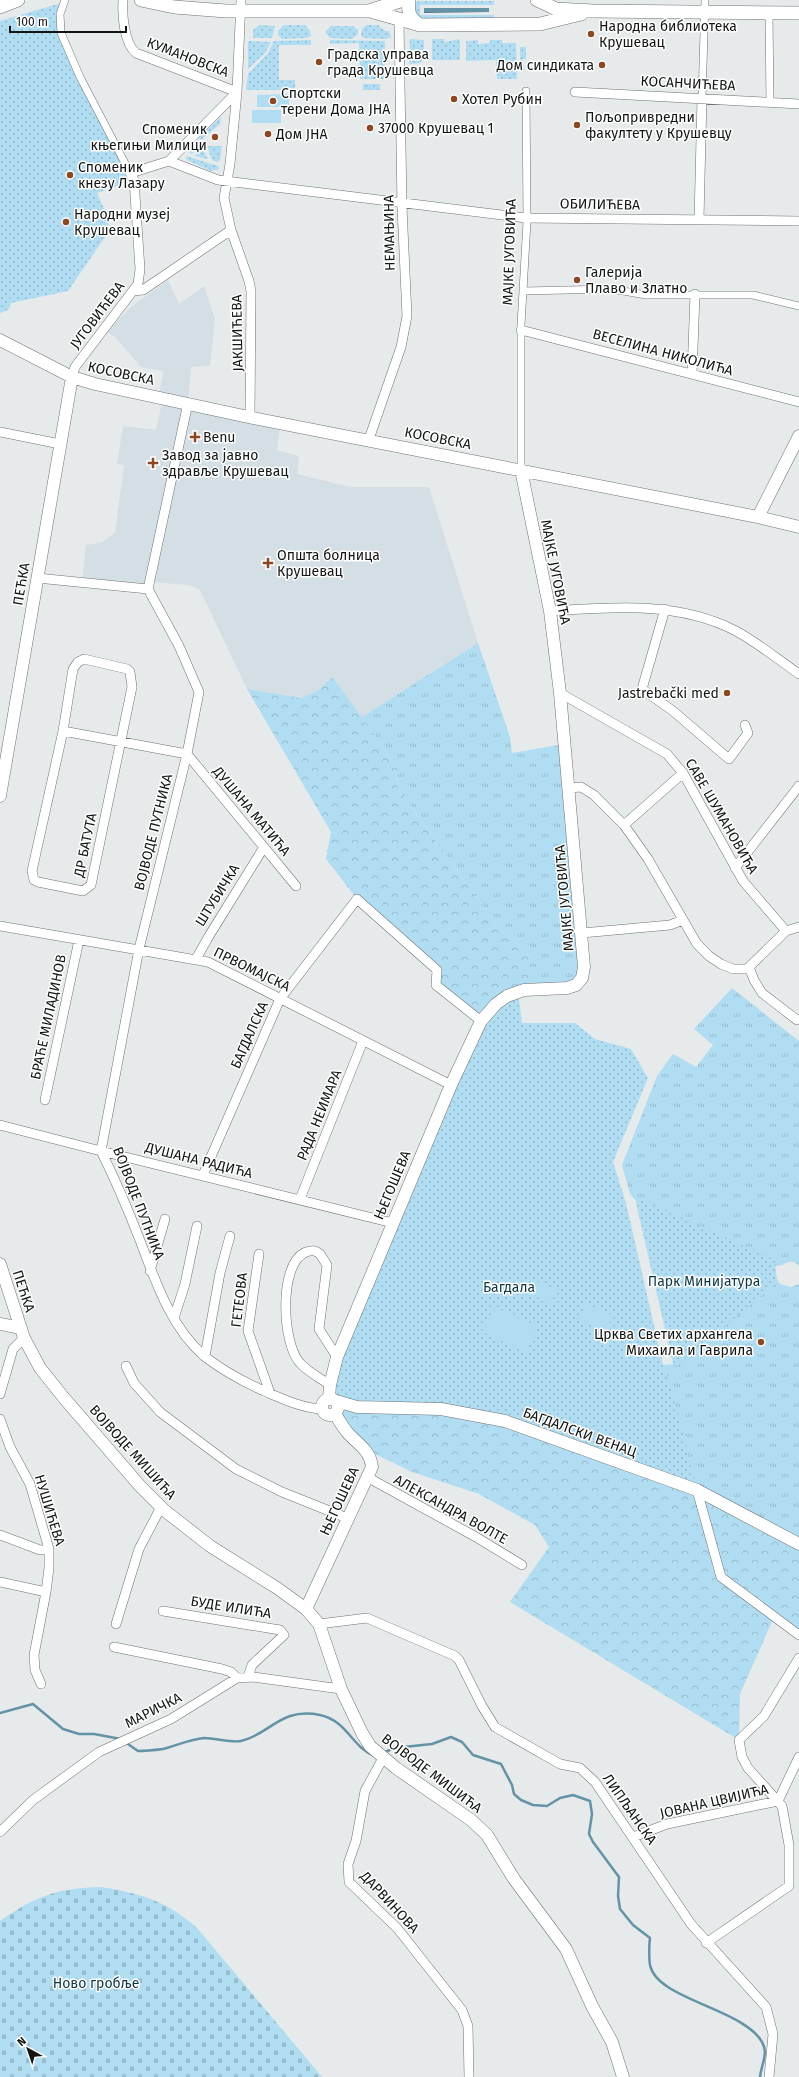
<svg xmlns="http://www.w3.org/2000/svg" width="799" height="2077" font-family="'Fira Sans',sans-serif">
	<style>
		.built { fill: #d3dfe4 }
		.grass { fill: url(#grass-tufts) }
		.forest { fill: url(#forest-crowns) }
		.cemetery { fill: url(#cemetery-stones) }
		.park { fill: url(#park-dots) }
		.garden { fill: #b0ddf1 }
		.water { fill: url(#water-rules) }
		.lines { fill: none; stroke-linecap: round; stroke-linejoin: round }
		.stream { stroke: #6593a6; stroke-width: 2.5 }
		.pedestrian-casing { stroke: #6e7173; stroke-width: 8 }
		.minor-casing { stroke: #6e7173; stroke-width: 10 }
		.tertiary-casing { stroke: #6e7173; stroke-width: 13 }
		.secondary-casing { stroke: #6e7173; stroke-width: 14 }
		.pedestrian { stroke: #fff; stroke-width: 7 }
		.minor { stroke: #fff; stroke-width: 9 }
		.tertiary { stroke: #fff; stroke-width: 12 }
		.secondary { stroke: #fff; stroke-width: 13 }
		.poi-dot { fill: #8d4721; stroke: #fff; stroke-width: 1.5 }
		.labels { text-anchor: middle; stroke-width: 3; stroke-linejoin: round; paint-order: stroke }
		.poi-label { font-size: 14px; fill: #131515; stroke: #fff; text-anchor: start }
		.street-label { font-size: 14px; fill: #131515; stroke: #fff }
		.park-label { font-size: 14px; fill: #0c3746; stroke: #fff }
	</style>
	<defs>
		<pattern id="grass-tufts" width="24" height="20" patternUnits="userSpaceOnUse"><rect width="24" height="20" fill="#b0ddf1"/><path d="M3 7l-1-3M5 7V3M7 7l1-3M15 17l-1-3M17 17v-4M19 17l1-3" fill="none" stroke="#96bdce"/></pattern>
		<pattern id="forest-crowns" width="20" height="18" patternUnits="userSpaceOnUse"><rect width="20" height="18" fill="#b0ddf1"/><path d="M2 6a3 3 0 1 1 6 0M12 15a3 3 0 1 1 6 0" fill="none" stroke="#96bdce"/></pattern>
		<pattern id="cemetery-stones" width="16" height="16" patternUnits="userSpaceOnUse"><rect width="16" height="16" fill="#b0ddf1"/><path d="M2 7V4a2 2 0 0 1 4 0v3zM10 15v-3a2 2 0 0 1 4 0v3z" fill="#96bdce"/></pattern>
		<pattern id="park-dots" width="8" height="8" patternUnits="userSpaceOnUse"><rect width="8" height="8" fill="#b0ddf1"/><path d="M2 2h.1M6 6h.1" fill="none" stroke="#96bdce" stroke-width="1.8" stroke-linecap="round"/></pattern>
		<pattern id="water-rules" width="6" height="5" patternUnits="userSpaceOnUse"><rect width="6" height="5" fill="#6593a6"/><path d="M0 2.5h6" fill="none" stroke="#527786"/></pattern>
	</defs>
	<rect width="100%" height="100%" fill="#e6eaeb"/>
	<path class="built" d="M168,280l11,24 25,-18 11,33 -5,47 -19,1 -3,36 92,23 -3,24 22,6 -2,18 53,13h79l49,156 -116,74 -30,-39 -12,11 -18,9 -55,-9 -47,-99 -11,-5 -39,-3 -2,7 -66,-6 4,-38 15,-2 14,-10 9,-68 -7,-1 6,-38 33,4 7,-32 -4,-1 4,-26 -22,-4 -25,-29 -9,-6 24,-25z"/>
	<path class="grass" d="M478,643l32,94 2,16 52,-9 19,196 -7,45 -46,5v-33l-36,-35 -97,-135 1,-17 -36,-53z
		M732,988l67,53v225c-9,-10 -14,1 -24,0l2,13 3,5 11,3 8,-3v260l-102,-54 -34,-125 10,-1 -37,-161 53,24 -52,-25 -7,-8 -8,-29 35,-89 16,-22 23,13 17,-22 -19,-16z"/>
	<path class="forest" d="M332,677l30,40 36,53 -1,17 97,135 36,35v33l-49,31 -45,-36 1,-15 -80,-71 -31,-40 5,-27 -84,-143 55,9 18,-9z
		M338,1404l167,17 192,69 102,54v91l-25,-18 -34,77 -1,46 -229,-138 39,-55 -14,-22 -56,-31 -67,-22 -45,-22 -29,-41z"/>
	<path class="cemetery" d="M101,1887c41,7 64,13 96,41l125,149h-322v-156c35,-25 58,-33 101,-34z"/>
	<path class="park" d="M418,1h76v4h-74v10h74v4l-74,1 -9,-13z
		M63,4l-2,29 73,147 -37,13 11,25 1,13 -41,60 -57,12 -3,7 -8,3v-292l54,-16z
		M260,25l15,1 -3,12h-19v-8z
		M284,25h21l5,6 1,5 -5,2 -24,1 -4,-4v-4z
		M366,25h12l7,6h4l2,6 -5,2 -22,-1 -3,-2 1,-7z
		M331,26h22l5,4v4l-6,5 -22,-1 -5,-6z
		M410,39l14,1v19l-4,4 -11,1z
		M432,39h12l1,3 15,-3v21h-26l-2,-1z
		M311,40v5h-32v35h16v10h-49l2,-16 20,-21 6,-12z
		M330,40l55,1v38h-25l-1,-36 -29,1z
		M478,40v4l12,-1v-3h12v3h14l1,36h-20l-1,-19 -30,1v-20z
		M249,41l22,1 -6,11 -17,16v-26z
		M520,47h6v12h-4l3,11h-5z
		M363,84h17v6h-17z
		M221,117l-1,7 -19,16 -2,-2z
		M196,141l4,4 -8,9 -4,-2z
		M207,146h15l-2,14 -3,2 -5,-2z
		M203,149l5,10 -13,-3 2,-4z
		M186,156l32,10 1,3 -8,2 -24,-11z
		M518,992l4,31h53l20,16 36,10 17,29 -35,84 13,41 37,162 9,25 25,100 -192,-69 -169,-20 -6,-16 151,-364z
		M640,1198l135,62 1,24 -101,83 -39,-166z"/>
	<path class="garden" d="M289,94v13h-32v-12z
		M252,110h29v13h-29z
		M533,1280l24,10 -6,13 -23,-10z
		M586,1304l27,11 -7,16 -26,-11z
		M495,1307l43,20 -12,25 -43,-20z"/>
	<path class="water" d="M424,8h65v4l-65,1z"/>
	<g class="lines">
		<path class="stream" d="M0,1713l33,-9 30,25 16,5h15l27,5
			M125,1742l13,9c8,0 17,-1 25,-2 13,-3 27,-10 41,-11 11,0 28,5 37,3 30,-7 39,-34 79,-26 28,6 32,33 55,41
			M383,1753l11,-5 38,-4 19,-7 11,5 11,13 28,9 11,21 2,9 7,6 12,5 14,1 13,-8 13,-3 17,6 2,13 -3,20 4,8 26,35 -1,19 2,13 13,16 17,13c-1,6 -1,22 0,27 6,34 94,44 112,77 7,12 -1,23 -2,35"/>
		<defs>
			<path id="pedestrian" d="M65,0l-5,14 1,19 19,44 47,90
				M769,13l1,89
				M702,98l3,-98
				M523,291l89,-2 34,6h107l46,11
				M521,470v-145l6,-103 -1,-131"/>
			<path id="minor" d="M123,0c-1,15 1,43 13,53l101,39 -68,69 -38,12
				M241,0l-4,92 -7,72 -6,34 7,32 18,51 2,10 -1,126
				M575,92l224,12
				M169,161l49,19 308,38 273,3
				M699,219l3,-121
				M133,291l10,-1 88,-60
				M521,330l278,72
				M692,374l3,-80
				M72,377l3,-10 63,-83 2,-15 -6,-89 -7,-13
				M188,403l-40,186 31,57 20,46 -12,62 -48,195 -38,202c15,30 28,61 40,92 15,40 30,84 63,113 18,14 40,26 60,35 19,8 38,17 58,18
				M0,432l60,12
				M369,439l32,-92 6,-31 -5,-109 -3,-187
				M37,578l111,11
				M665,609l-23,80 31,22 56,48 19,-26 -3,-8
				M550,611c63,-4 128,-10 186,20 22,12 43,29 63,43
				M84,659l43,10 3,3 2,15 -41,198 -8,6 -45,-9 -4,-2 -2,-9 31,-140 10,-62 5,-7z
				M560,693l107,61 16,19 60,108 43,50
				M63,731l124,23
				M187,754l109,132
				M568,788l13,-1 13,8 30,30 24,34 49,85 12,12 12,8 12,5h14l39,-38 13,-4
				M624,825l59,-52
				M735,868l64,-82
				M0,926l208,36 243,123
				M582,933l88,-8 13,-5
				M196,959l13,-23 55,-89
				M749,967l5,13 8,13 35,27
				M45,1100l34,-160
				M0,1125l101,26 292,72
				M203,1175l77,-176 77,-100 80,71 -1,15 45,36
				M300,1199l63,-158
				M259,1254l-11,77 22,62
				M150,1271l15,-52
				M174,1318l11,-34 12,-58
				M205,1356l15,-83 10,-37
				M126,1366l8,17 26,29 76,57 46,23 65,26
				M330,1385c-10,-7 -22,-13 -30,-22 -18,-19 -22,-100 6,-111 6,-2 9,-2 14,2l7,11 -8,64 18,28
				M0,1394l13,-45 11,-11
				M0,1419l10,28 20,37 19,65v19l-3,24 -12,63 1,15 6,14
				M367,1477l109,60 46,28
				M697,1490l24,87 78,58
				M0,1535l40,15 9,-1
				M0,1582l46,10
				M163,1611l117,19 4,5 -32,30 -4,12
				M116,1624l23,-75 22,-42
				M319,1624l48,-6 88,38 4,4 23,46 13,21 65,37 20,4 15,14 96,142 75,83 7,27 -4,43
				M114,1647l108,22 9,3 6,6
				M383,1758l-18,33 -9,50 -8,23 1,18 48,46 65,82 6,16 1,51
				M0,1832l33,-32 66,-48 72,-33 66,-41 16,-1 88,12
				M633,1837l34,-13 111,-23 21,-44
				M706,1943l83,-57v-41l-7,-39 -34,-38 -6,-11 -3,-17 25,-24 35,-58"/>
			<path id="tertiary" d="M0,340l72,37 23,7 163,35 500,98 41,10
				M758,517l41,-81
				M0,796l72,-419
				M0,1264l24,74 16,30 24,30 76,88 24,24 46,36 67,42 29,21 13,15 22,65 21,44 8,13 26,22 75,52 16,15 27,44 52,70 26,57 20,36 11,35
				M0,1324l21,4
				M329,1398l1,-13 7,-28 114,-272 30,-64 15,-17 11,-8 17,-6 43,-2 9,-3 6,-7 2,-11 -24,-274 -10,-82 -29,-141
				M322 1407a8 8 0 1 1 16 0a8 8 0 1 1-16 0Z
				M336,1401l21,6 84,2 64,12 192,69 102,54
				M306,1609l66,-142c-2,-18 -15,-23 -25,-35 -5,-6 -8,-12 -12,-18"/>
			<path id="secondary" d="M141,0l33,7 52,4h143l34,-11
				M537,0l19,9 37,2 206,2
				M409,2c-2,12 2,17 11,23
				M0,7l18,-7
				M370,11l50,14 120,-1 41,-10"/>
		</defs>
		<use href="#pedestrian" class="pedestrian-casing"/>
		<use href="#minor" class="minor-casing"/>
		<use href="#tertiary" class="tertiary-casing"/>
		<use href="#secondary" class="secondary-casing"/>
		<use href="#pedestrian" class="pedestrian"/>
		<use href="#minor" class="minor"/>
		<use href="#tertiary" class="tertiary"/>
		<use href="#secondary" class="secondary"/>
	</g>
	<g class="poi-dot">
		<circle cx="591" cy="34" r="4"/>
		<circle cx="319" cy="62" r="4"/>
		<circle cx="602" cy="65" r="4"/>
		<circle cx="454" cy="99" r="4"/>
		<circle cx="273" cy="101" r="4"/>
		<circle cx="577" cy="125" r="4"/>
		<circle cx="370" cy="128" r="4"/>
		<circle cx="268" cy="134" r="4"/>
		<circle cx="215" cy="137" r="4"/>
		<circle cx="70" cy="175" r="4"/>
		<circle cx="66" cy="222" r="4"/>
		<circle cx="577" cy="280" r="4"/>
		<path d="M193 431h4v4h4v4h-4v4h-4v-4h-4v-4h4z"/>
		<path d="M151 457h4v4h4v4h-4v4h-4v-4h-4v-4h4z"/>
		<path d="M266 557h4v4h4v4h-4v4h-4v-4h-4v-4h4z"/>
		<circle cx="727" cy="693" r="4"/>
		<circle cx="761" cy="1342" r="4"/>
	</g>
	<g class="labels">
		<g class="poi-label">
			<text x="599" y="31">Народна библиотека<tspan x="599" dy="16">Крушевац</tspan></text>
			<text x="327" y="59">Градска управа<tspan x="327" dy="16">града Крушевца</tspan></text>
			<text x="594" y="70" text-anchor="end">Дом синдиката</text>
			<text x="281" y="98">Спортски<tspan x="281" dy="16">терени Дома ЈНА</tspan></text>
			<text x="462" y="104">Хотел Рубин</text>
			<text x="585" y="122">Пољопривредни<tspan x="585" dy="16">факултету у Крушевцу</tspan></text>
			<text x="378" y="133">37000 Крушевац 1</text>
			<text x="207" y="134" text-anchor="end">Споменик<tspan x="207" dy="16">књегињи Милици</tspan></text>
			<text x="276" y="139">Дом ЈНА</text>
			<text x="78" y="172">Споменик<tspan x="78" dy="16">кнезу Лазару</tspan></text>
			<text x="74" y="219">Народни музеј<tspan x="74" dy="16">Крушевац</tspan></text>
			<text x="585" y="277">Галерија<tspan x="585" dy="16">Плаво и Златно</tspan></text>
			<text x="203" y="442">Benu</text>
			<text x="162" y="460">Завод за јавно<tspan x="162" dy="16">здравље Крушевац</tspan></text>
			<text x="277" y="560">Општа болница<tspan x="277" dy="16">Крушевац</tspan></text>
			<text x="719" y="698" text-anchor="end">Jastrebački med</text>
			<text x="753" y="1339" text-anchor="end">Црква Светих архангела<tspan x="753" dy="16">Михаила и Гаврила</tspan></text>
		</g>
		<g class="street-label">
			<text transform="translate(188 57) rotate(21)" y="5">КУМАНОВСКА</text>
			<text transform="translate(688 83) rotate(3)" y="5">КОСАНЧИЋЕВА</text>
			<text transform="translate(600 204) rotate(1)" y="5">ОБИЛИЋЕВА</text>
			<text transform="translate(389 233) rotate(-91)" y="5">НЕМАЊИНА</text>
			<text transform="translate(509 252) rotate(-88)" y="5">МАЈКЕ ЈУГОВИЋА</text>
			<text transform="translate(97 315) rotate(-53)" y="5">ЈУГОВИЋЕВА</text>
			<text transform="translate(237 333) rotate(-91)" y="5">ЈАКШИЋЕВА</text>
			<text transform="translate(663 352) rotate(15)" y="5">ВЕСЕЛИНА НИКОЛИЋА</text>
			<text transform="translate(121 373) rotate(12)" y="5">КОСОВСКА</text>
			<text transform="translate(438 438) rotate(11)" y="5">КОСОВСКА</text>
			<text transform="translate(556 572) rotate(79)" y="5">МАЈКЕ ЈУГОВИЋА</text>
			<text transform="translate(21 584) rotate(-80)" y="5">ПЕЋКА</text>
			<text transform="translate(252 811) rotate(50)" y="5">ДУШАНА МАТИЋА</text>
			<text transform="translate(722 816) rotate(60)" y="5">САВЕ ШУМАНОВИЋА</text>
			<text transform="translate(153 832) rotate(-76)" y="5">ВОЈВОДЕ ПУТНИКА</text>
			<text transform="translate(85 845) rotate(-78)" y="5">ДР БАТУТА</text>
			<text transform="translate(217 895) rotate(-58)" y="5">ШТУБИЧКА</text>
			<text transform="translate(564 898) rotate(-95)" y="5">МАЈКЕ ЈУГОВИЋА</text>
			<text transform="translate(252 969) rotate(26)" y="5">ПРВОМАЈСКА</text>
			<text transform="translate(48 1017) rotate(-78)" y="5">БРАЋЕ МИЛАДИНОВ</text>
			<text transform="translate(249 1035) rotate(-66)" y="5">БАГДАЛСКА</text>
			<text transform="translate(319 1115) rotate(-68)" y="5">РАДА НЕИМАРА</text>
			<text transform="translate(199 1160) rotate(14)" y="5">ДУШАНА РАДИЋА</text>
			<text transform="translate(392 1185) rotate(-67)" y="5">ЊЕГОШЕВА</text>
			<text transform="translate(139 1203) rotate(69)" y="5">ВОЈВОДЕ ПУТНИКА</text>
			<text transform="translate(24 1291) rotate(72)" y="5">ПЕЋКА</text>
			<text transform="translate(239 1300) rotate(-83)" y="5">ГЕТЕОВА</text>
			<text transform="translate(580 1432) rotate(20)" y="5">БАГДАЛСКИ ВЕНАЦ</text>
			<text transform="translate(133 1452) rotate(48)" y="5">ВОЈВОДЕ МИШИЋА</text>
			<text transform="translate(339 1501) rotate(-65)" y="5">ЊЕГОШЕВА</text>
			<text transform="translate(451 1509) rotate(29)" y="5">АЛЕКСАНДРА ВОЛТЕ</text>
			<text transform="translate(50 1510) rotate(73)" y="5">НУШИЋЕВА</text>
			<text transform="translate(231 1607) rotate(9)" y="5">БУДЕ ИЛИЋА</text>
			<text transform="translate(153 1710) rotate(-27)" y="5">МАРИЧКА</text>
			<text transform="translate(432 1773) rotate(37)" y="5">ВОЈВОДЕ МИШИЋА</text>
			<text transform="translate(714 1801) rotate(-13)" y="5">ЈОВАНА ЦВИЈИЋА</text>
			<text transform="translate(630 1809) rotate(55)" y="5">ЛИПЉАНСКА</text>
			<text transform="translate(390 1902) rotate(47)" y="5">ДАРВИНОВА</text>
		</g>
		<g class="park-label">
			<text x="704" y="1286">Парк Минијатура</text>
			<text x="509" y="1292">Багдала</text>
			<text x="96" y="1988">Ново гробље</text>
		</g>
	</g>
	<g transform="translate(28 2049) rotate(320)" stroke="#ffffff" stroke-width="3" paint-order="stroke">
	<path d="M0-3L7 15L0 10L-7 15Z" fill="#131515"/>
	<text y="-6" font-size="11" font-weight="bold" text-anchor="middle" fill="#131515">N</text>
	</g>
	<path d="M10 26v6h116v-6" fill="none" stroke="#131515" stroke-width="2"/>
	<text x="16" y="26" font-size="12" fill="#131515" stroke="#ffffff" stroke-width="3" paint-order="stroke">100 m</text>
</svg>
